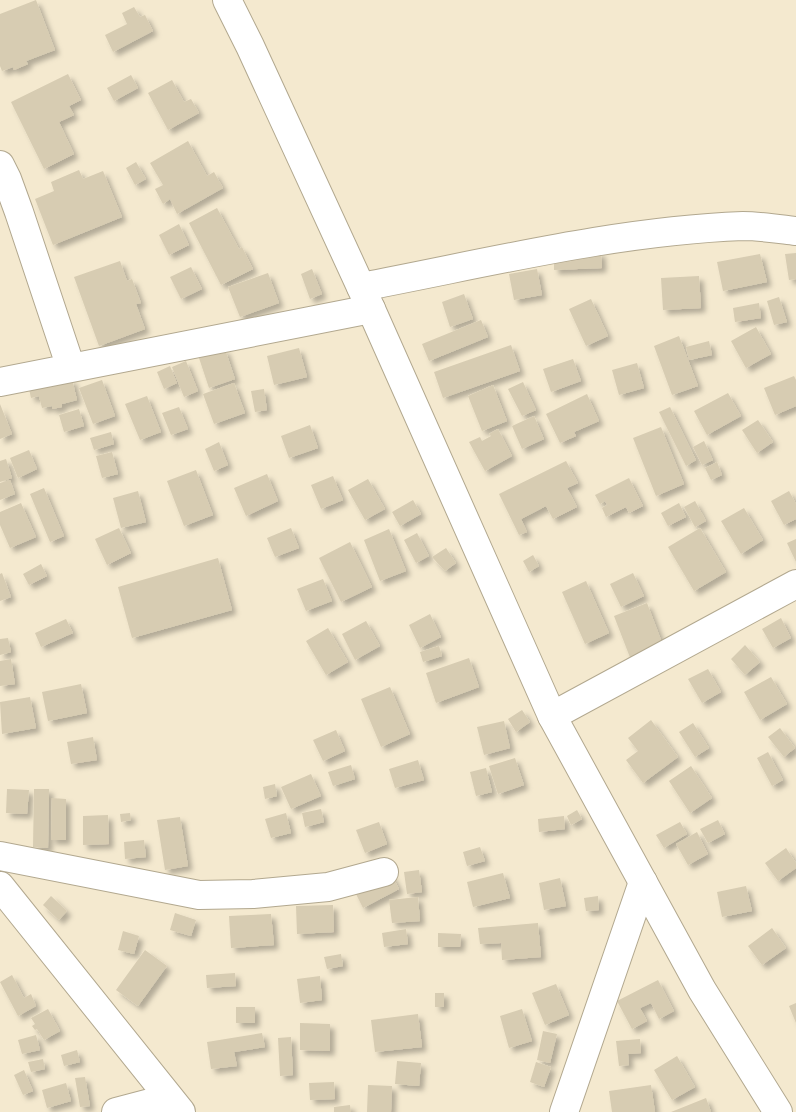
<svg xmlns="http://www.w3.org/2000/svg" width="796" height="1112" font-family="Poppins,sans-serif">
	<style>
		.building { fill: #d7ccb2; filter: url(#shadow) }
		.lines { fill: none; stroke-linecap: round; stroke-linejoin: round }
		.minor-casing { stroke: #b2a88f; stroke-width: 30 }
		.tertiary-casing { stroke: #b2a88f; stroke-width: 30 }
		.minor { stroke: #fff; stroke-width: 28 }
		.tertiary { stroke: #fff; stroke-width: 28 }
	</style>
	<defs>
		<filter id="shadow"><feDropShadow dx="4.5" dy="4.5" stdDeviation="2.5" flood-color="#0004"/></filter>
	</defs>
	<rect width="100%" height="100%" fill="#f4e9cf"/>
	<path class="building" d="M36,0l19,50 -29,11 2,3 -14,6 -1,-3 -11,4 -2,-5v-52z
		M134,7l6,10 5,-2 8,16 -40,21 -8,-17 22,-11 -5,-11z
		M68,74l13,26 -12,6 5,9 -15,7 15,32 -30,15 -33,-67z
		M131,75l7,13 -24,13 -7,-13z
		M172,80l12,22 7,-3 8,14 -31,17 -20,-37z
		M188,141l19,35 7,-4 9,16 -46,26 -7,-15 -7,5 -8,-15 8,-4 -13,-22z
		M136,162l10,17 -11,6 -9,-17z
		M79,170l4,9 20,-8 19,46 -69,28 -18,-46 19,-8 -3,-9z
		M217,208l22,41 3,-2 11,22 -32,16 -32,-62z
		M179,224l10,21 -20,10 -10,-20z
		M601,252l1,16 -48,2v-16z
		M796,253v26l-7,1 -4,-26z
		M760,254l7,28 -44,9 -6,-29z
		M120,261l7,20 5,-2 9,24 -5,1 9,25 -46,17 -25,-69z
		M191,267l11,22 -21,10 -11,-22z
		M312,269l10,25 -12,5 -9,-25z
		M537,269l5,26 -28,5 -5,-26z
		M268,273l11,30 -39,14 -12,-30z
		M699,276l2,32 -38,2 -2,-32z
		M464,294l9,25 -23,8 -8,-25z
		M779,297l8,25 -13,3 -7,-24z
		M591,299l17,37 -22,10 -17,-37z
		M759,303l2,15 -26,4 -2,-14z
		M481,320l7,17 -59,24 -7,-17z
		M756,327l15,27 -25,14 -15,-27z
		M679,336l19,50 -26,9 -18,-49z
		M709,341l3,14 -23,5 -3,-13z
		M511,345l9,26 -77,27 -9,-26z
		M299,348l8,29 -33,8 -7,-29z
		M225,349l10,30 -26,9 -10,-30z
		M573,359l8,22 -30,11 -8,-23z
		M186,361l12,30 -14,6 -12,-30z
		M637,363l7,25 -25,7 -7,-25z
		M170,366l7,17 -13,6 -7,-17z
		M794,376l2,4v26l-21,9 -11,-27z
		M72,379l5,21 -15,4v3l-10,2v-3l-10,2 -3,-12 -8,2 -2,-9z
		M102,380l13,36 -22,8 -14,-36z
		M523,382l13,28 -14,6 -14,-27z
		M234,383l11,30 -31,11 -11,-30z
		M493,385l14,36 -25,10 -14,-35z
		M264,389l3,21 -12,2 -4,-21z
		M728,393l13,23 -34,19 -13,-24z
		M587,394l12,27 -25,11 2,4 -16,7 -14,-29z
		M147,396l14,36 -21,8 -15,-36z
		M0,404l12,30 -12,5z
		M179,407l9,22 -17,6 -9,-22z
		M670,407l26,53 -10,6 -27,-54z
		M79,409l5,17 -20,6 -5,-17z
		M534,416l10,23 -22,10 -10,-23z
		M758,420l15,22 -16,11 -15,-23z
		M310,425l8,23 -29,10 -8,-22z
		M661,427l23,57 -28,12 -23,-58z
		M498,429l14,27 -27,15 -16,-29 11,-5 2,4 9,-5 -2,-2z
		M111,432l3,12 -20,6 -4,-12z
		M704,441l9,19 -11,5 -9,-18z
		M219,442l9,23 -14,6 -9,-22z
		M29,450l8,19 -19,9 -8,-20z
		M112,452l6,22 -16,4 -6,-22z
		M6,459l6,19 -12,4v-21z
		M566,461l12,22 -11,5 10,19 -24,12 -7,-13 -25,13 6,13 -8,3 -20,-41z
		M717,462l5,13 -11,5 -6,-12z
		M196,470l17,45 -29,11 -17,-45z
		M267,474l11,27 -32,15 -12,-28z
		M333,476l10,24 -22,9 -10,-24z
		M629,478l14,28 -14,7 -3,-6 -20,10 -4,-9 5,-3 -2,-4 -5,3 -5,-9z
		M368,479l17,30 -20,11 -17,-30z
		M10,480l5,14 -15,6v-17z
		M44,488l20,48 -14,6 -20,-48z
		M138,491l8,31 -25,6 -8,-30z
		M789,491l7,13v15l-12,6 -13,-24z
		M413,500l8,14 -21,12 -8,-14z
		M695,501l11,20 -11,6 -11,-20z
		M21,503l15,34 -26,11 -10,-23v-13z
		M679,503l7,14 -18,9 -7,-13z
		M744,508l19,32 -22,14 -20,-33z
		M119,528l12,25 -24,12 -12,-26z
		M291,528l8,20 -24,9 -8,-19z
		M700,528l26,44 -32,19 -26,-44z
		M389,529l17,42 -26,10 -16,-41z
		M417,533l12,23 -13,7 -12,-23z
		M796,539v23l-9,-19z
		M350,542l22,45 -31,15 -22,-44z
		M446,548l10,15 -11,8 -13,-14z
		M533,555l6,11 -10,6 -6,-11z
		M218,558l14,52 -100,28 -14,-51z
		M41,564l6,12 -18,9 -6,-11z
		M2,573l9,24 -11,4v-27z
		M633,573l11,23 -23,11 -11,-23z
		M323,579l9,22 -26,10 -9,-22z
		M586,581l23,52 -24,11 -23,-52z
		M647,603l17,45 -33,12 -17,-44z
		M430,614l11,23 -21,11 -11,-23z
		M781,618l10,20 -18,10 -11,-19z
		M66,619l7,14 -32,14 -6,-14z
		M366,621l14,25 -25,14 -13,-26z
		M328,628l20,34 -22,13 -20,-34z
		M8,638l3,14 -11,3v-16z
		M745,645l15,17 -15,13 -14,-16z
		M439,646l3,10 -19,6 -3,-10z
		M469,658l10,29 -43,16 -10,-30z
		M11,659l4,25 -15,2v-25z
		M708,669l13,23 -19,11 -14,-24z
		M771,677l16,27 -27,16 -16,-28z
		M81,684l6,29 -39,8 -6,-29z
		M390,687l20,47 -29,13 -20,-48z
		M30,697l6,31 -34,6 -2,-32z
		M522,710l8,12 -14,10 -8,-13z
		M651,720l27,37 -35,26 -17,-23 12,-9 -10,-13z
		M504,721l6,27 -26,7 -7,-28z
		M693,723l16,25 -14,9 -16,-25z
		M780,728l15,20 -11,9 -16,-20z
		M336,730l9,21 -22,10 -10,-21z
		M93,737l4,23 -26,4 -4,-22z
		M768,752l15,28 -11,6 -15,-28z
		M515,758l9,27 -26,9 -9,-28z
		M418,760l6,20 -29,8 -6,-19z
		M351,765l4,14 -22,7 -5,-14z
		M691,766l21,32 -22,15 -21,-32z
		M486,768l6,24 -16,4 -6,-24z
		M311,774l10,22 -30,13 -10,-22z
		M275,784l2,12 -12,3 -2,-12z
		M7,789l22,1 -2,24 -21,-1z
		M34,789h15l-1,59 -15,-1z
		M52,798l14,1v41h-15z
		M321,809l3,13 -19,5 -3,-14z
		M577,810l5,9 -11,6 -4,-9z
		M130,813l1,7 -10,2 -1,-8z
		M286,813l5,20 -20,5 -6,-19z
		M108,815l1,29 -26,1v-29z
		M564,816l1,13 -26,3 -1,-13z
		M180,817l8,49 -23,4 -8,-50z
		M718,820l7,14 -17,9 -8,-14z
		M379,822l8,22 -22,9 -9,-23z
		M680,822l7,12 -23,14 -8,-13z
		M697,832l11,22 -20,11 -12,-21z
		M144,840l2,17 -21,2 -1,-17z
		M480,847l5,14 -18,5 -4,-14z
		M786,848l10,15v5l-18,13 -13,-18z
		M419,870l3,22 -15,2 -3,-22z
		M503,873l7,25 -37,9 -6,-25z
		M391,874l8,15 -36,19 -8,-16z
		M560,878l6,28 -22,4 -5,-27z
		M746,886l6,25 -30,6 -5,-25z
		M51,896l16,15 -8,9 -16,-15z
		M598,896l1,14 -13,1 -2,-13z
		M418,897l2,24 -28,2 -3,-23z
		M333,905l1,27 -37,2 -1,-28z
		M175,913l21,7 -5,16 -21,-6z
		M271,914l3,31 -43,3 -2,-32z
		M538,923l3,34 -39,3 -1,-17 -21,1 -2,-16z
		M772,928l14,20 -24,17 -14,-19z
		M406,929l2,15 -24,3 -2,-14z
		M123,931l16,5 -5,18 -16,-4z
		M438,933l23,1 -1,13h-22z
		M145,950l22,16 -29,40 -22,-16z
		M341,954l2,12 -16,3 -3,-12z
		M235,973l1,13 -29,2 -1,-13z
		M12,975l12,23 7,-4 5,12 -18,10 -18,-34z
		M320,976l2,24 -22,3 -3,-24z
		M658,980l16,31 -15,8 -8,-16 -11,5 7,13 -15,8 -15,-28z
		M556,984l13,31 -24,10 -13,-32z
		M435,993h9v14h-9z
		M796,1003v20l-7,-17z
		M236,1007h19v16h-19z
		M48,1009l12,22 -16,9 -7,-11 -2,1 -3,-4 3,-2 -4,-6z
		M522,1009l10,32 -23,7 -9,-32z
		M418,1014l4,33 -47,5 -4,-32z
		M300,1023l30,1v27l-30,-1z
		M543,1031l14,3 -7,29 -13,-3z
		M262,1033l3,14 -31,5 3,14 -26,3 -4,-27z
		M36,1035l4,15 -18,4 -4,-14z
		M291,1037l2,38 -13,1 -2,-38z
		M640,1039l1,14 -13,1 1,11 -10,1 -3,-25z
		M77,1050l3,12 -16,4 -3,-11z
		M677,1056l18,31 -23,13 -18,-30z
		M43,1059l2,10 -14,3 -3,-10z
		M397,1061l24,2 -2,23 -24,-2z
		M536,1062l15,5 -7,20 -14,-5z
		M24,1070l9,21 -10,4 -9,-20z
		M85,1077l5,29 -10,1 -5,-29z
		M334,1082l1,17 -25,1 -1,-17z
		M66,1083l5,18 -24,7 -5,-18z
		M368,1085l24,1 -1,26h-24z
		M651,1085l4,27h-43l-3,-21z
		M706,1098l5,14h-40z
		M350,1105l1,7h-17v-5z"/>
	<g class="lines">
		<defs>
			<path id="minor" d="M0,165l7,14 12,33 52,156
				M361,287c127,-24 253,-56 382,-61 17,0 36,3 53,5
				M0,382l371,-73
				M552,716l244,-132
				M0,856l199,39 54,-1 75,-7 56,-15
				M0,886l181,226
				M116,1112l53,-14
				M564,1112l79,-230"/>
			<path id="tertiary" d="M227,0l23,46 121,263 181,407 150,274 76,122"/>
		</defs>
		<use href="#minor" class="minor-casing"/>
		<use href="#tertiary" class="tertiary-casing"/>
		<use href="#minor" class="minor"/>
		<use href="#tertiary" class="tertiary"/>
	</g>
</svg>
